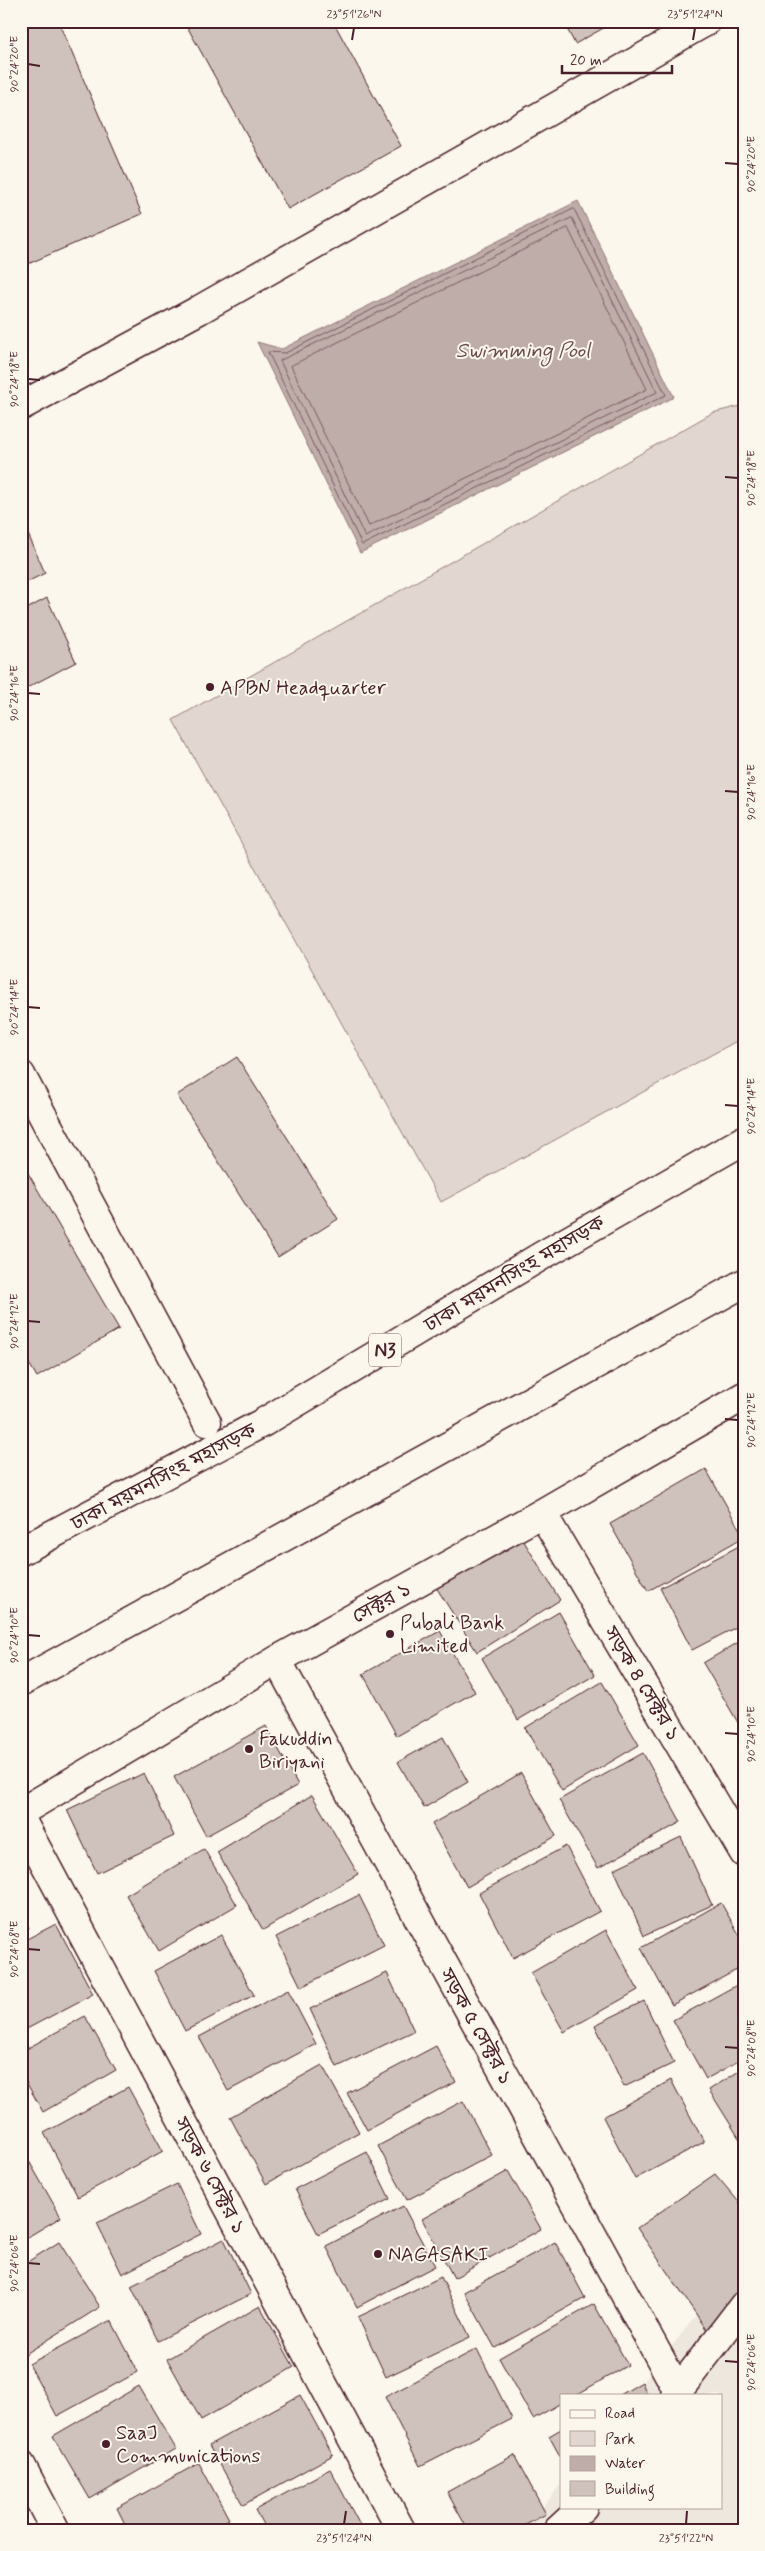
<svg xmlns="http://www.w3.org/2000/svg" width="765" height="2551" font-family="Mynerve,'Noto Sans Bengali',sans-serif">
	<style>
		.built { fill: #eee7de }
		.green { fill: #e2d7d0; stroke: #967b7e }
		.water { fill: #bfadaa; stroke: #907477 }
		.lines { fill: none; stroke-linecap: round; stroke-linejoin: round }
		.shore { stroke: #79585e; stroke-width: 1 }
		.building { fill: #cfc2bc; stroke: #4a1f2b }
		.minor-casing { stroke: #4a1f2b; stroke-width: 31 }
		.highway-casing { stroke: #4a1f2b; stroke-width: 31 }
		.minor { stroke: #fbf7ec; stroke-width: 28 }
		.highway { stroke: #fbf7ec; stroke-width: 28 }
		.ticks { fill: none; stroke: #4a1f2b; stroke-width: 2 }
		.poi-dot { fill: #4a1f2b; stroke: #fbf7ec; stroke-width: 2 }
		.labels { text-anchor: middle; stroke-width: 4; stroke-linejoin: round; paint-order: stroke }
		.shield { fill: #fbf7ec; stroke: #7f6065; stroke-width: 1 }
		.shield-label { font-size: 19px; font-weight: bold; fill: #4a1f2b }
		.poi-label { font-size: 20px; fill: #4a1f2b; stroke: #fbf7ec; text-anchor: start }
		.street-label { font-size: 20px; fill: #4a1f2b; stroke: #fbf7ec }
		.water-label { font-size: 21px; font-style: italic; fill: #6d4a51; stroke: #fbf7ec }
		.neatline { fill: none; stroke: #4a1f2b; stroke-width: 2 }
		.ticks-label { font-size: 12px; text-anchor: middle; fill: #4a1f2b }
	</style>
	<rect width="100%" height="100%" fill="#fbf7ec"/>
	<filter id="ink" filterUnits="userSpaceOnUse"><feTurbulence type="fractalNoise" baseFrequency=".02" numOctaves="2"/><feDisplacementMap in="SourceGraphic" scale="10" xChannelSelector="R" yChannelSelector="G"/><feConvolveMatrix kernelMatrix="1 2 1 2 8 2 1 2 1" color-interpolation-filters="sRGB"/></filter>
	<g filter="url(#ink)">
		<path class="built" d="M744,2255v275h-219l36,-46v23h160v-112h-88z"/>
		<path class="green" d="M744,405v632l-303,165 -268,-482 539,-307z"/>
		<path class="water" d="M578,201l96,196 -314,156 -103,-211 25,7z"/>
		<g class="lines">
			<path class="shore" d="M574,209l92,186 -304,150 -94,-193 17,1z
				M572,218l85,174 -292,145 -85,-176z
				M568,228l79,161 -278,137 -78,-160z"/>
		</g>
		<path class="building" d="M21,21h37l84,193 -121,53z
			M184,21h149l68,125 -113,63z
			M563,21h53l-41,23z
			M21,518l24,55 -24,12z
			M47,598l29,64 -55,29v-79z
			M237,1057l101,162 -60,38 -101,-162z
			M21,1161l98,168 -82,48 -16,-27z
			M706,1469l38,68 -96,54 -38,-67z
			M520,1535l40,65 -83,52 -41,-65z
			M739,1546l5,9v68l-52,27 -32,-62z
			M559,1612l36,63 -77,45 -36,-62z
			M440,1631l35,61 -78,44 -34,-62z
			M744,1639v84l-4,3 -37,-63z
			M602,1682l37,63 -77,46 -37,-63z
			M266,1726l32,59 -92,51 -32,-59z
			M443,1737l25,45 -44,26 -26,-46z
			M643,1753l38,69 -83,46 -39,-68z
			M144,1773l30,63 -77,37 -30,-63z
			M521,1773l35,63 -89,51 -35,-63z
			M312,1795l46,79 -95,56 -46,-78z
			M681,1837l31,68 -68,31 -30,-67z
			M566,1846l34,65 -87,47 -34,-65z
			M204,1849l33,56 -78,46 -33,-56z
			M359,1895l25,50 -83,42 -25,-50z
			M721,1903l23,40v23l-72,39 -31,-57z
			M21,1912l8,16 -8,4z
			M56,1924l37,70 -72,38v-90z
			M606,1930l32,60 -74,42 -33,-59z
			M221,1935l33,60 -69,36 -31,-60z
			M387,1973l27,58 -77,36 -27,-58z
			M744,1981v77l-38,21 -33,-59z
			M288,1990l28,54 -88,47 -29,-54z
			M644,2001l30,62 -50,24 -29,-62z
			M85,2016l31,54 -73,42 -22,-39v-21z
			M436,2046l20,36 -89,48 -20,-37z
			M322,2065l37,67 -93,52 -36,-67z
			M744,2068v78l-35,-56z
			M671,2080l33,62 -69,37 -32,-62z
			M128,2087l35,64 -85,46 -34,-64z
			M463,2101l29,54 -85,45 -29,-54z
			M22,2149l39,68 -40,24v-92z
			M367,2152l23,47 -72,35 -23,-45z
			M508,2171l33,58 -87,49 -32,-59z
			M715,2174l29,34v83l-35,42 -72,-105z
			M177,2184l24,50 -79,40 -25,-51z
			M403,2206l32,60 -78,41 -31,-61z
			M224,2239l27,55 -93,47 -27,-55z
			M59,2242l41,65 -76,48 -3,-4v-85z
			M555,2242l30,56 -90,50 -31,-56z
			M441,2277l29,60 -84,40 -28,-60z
			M594,2304l34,61 -52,30h-15v8l-28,16 -34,-61z
			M260,2306l34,61 -93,53 -34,-61z
			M111,2320l27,52 -81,44 -28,-52z
			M477,2349l35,70 -92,47 -35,-69z
			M642,2382l5,13h-27z
			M139,2386l37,63 -86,50 -37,-63z
			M300,2395l33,60 -90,50 -34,-60z
			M561,2429v29l-12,-22z
			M514,2455l32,59 -30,16h-48l-21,-38z
			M199,2463l30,56 -20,11h-81l-11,-22z
			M330,2469l32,60 -96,1 -11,-20z"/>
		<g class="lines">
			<defs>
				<path id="minor" d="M21,406l178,-96 508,-289
					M21,1075l186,347 -186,-347
					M542,1513l202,340
					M277,1660l401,731
					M21,1812l256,-152 265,-147 202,-117
					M21,1819l380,711
					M675,2395l69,-90
					M21,2465l34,65
					M558,2530l25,-23"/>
				<path id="highway" d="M21,1551l243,-129 279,-167 201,-115
					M21,1682l723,-399"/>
			</defs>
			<use href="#minor" class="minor-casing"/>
			<use href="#highway" class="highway-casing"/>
			<use href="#minor" class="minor"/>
			<use href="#highway" class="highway"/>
		</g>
	</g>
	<path class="ticks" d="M352,40l2,-12M693,40l2,-12M28,64l12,2M725,163l13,1M28,379l12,1M725,477l13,1M28,693l12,1M725,791l13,1M28,1007l12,1M725,1105l13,1M28,1321l12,1M725,1419l13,1M28,1635l12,1M725,1733l13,1M28,1949l12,1M725,2047l13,1M28,2263l12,1M725,2361l13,1M344,2524l2,-13M686,2524l1,-13"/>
	<g class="poi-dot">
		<circle cx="210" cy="687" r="5"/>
		<circle cx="390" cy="1634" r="5"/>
		<circle cx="249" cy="1749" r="5"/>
		<circle cx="378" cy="2254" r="5"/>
		<circle cx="106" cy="2444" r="5"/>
	</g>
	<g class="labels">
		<rect class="shield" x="369" y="1333.5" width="32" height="33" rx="4"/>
		<g class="shield-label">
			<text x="385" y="1357">N3</text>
		</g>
		<g class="poi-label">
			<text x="220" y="694">APBN Headquarter</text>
			<text x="400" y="1629">Pubali Bank<tspan x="400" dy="23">Limited</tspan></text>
			<text x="259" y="1745">Fakuddin<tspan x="259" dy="23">Biriyani</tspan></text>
			<text x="388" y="2261">NAGASAKI</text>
			<text x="116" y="2439">SaaJ<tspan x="116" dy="23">Communications</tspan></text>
		</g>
		<g class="street-label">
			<text transform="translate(514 1273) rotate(-31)" y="7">ঢাকা ময়মনসিংহ মহাসড়ক</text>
			<text transform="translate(163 1476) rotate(-28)" y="7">ঢাকা ময়মনসিংহ মহাসড়ক</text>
			<text transform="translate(381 1602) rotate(-29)" y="7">সেক্টর ১</text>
			<text transform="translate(643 1683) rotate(59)" y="7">সড়ক ৪ সেক্টর ১</text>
			<text transform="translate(477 2026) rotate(61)" y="7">সড়ক ৫ সেক্টর ১</text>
			<text transform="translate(211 2175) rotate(62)" y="7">সড়ক ৬ সেক্টর ১</text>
		</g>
		<g class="water-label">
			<text x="523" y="357">Swimming Pool</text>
		</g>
	</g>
	<rect width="765" height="2551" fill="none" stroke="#fbf7ec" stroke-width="55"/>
	<rect x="560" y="2394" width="162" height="115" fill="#fbf7ec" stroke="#b4a19f"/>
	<rect x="570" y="2410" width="25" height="8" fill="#fbf7ec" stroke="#b4a19f"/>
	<text x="605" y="2418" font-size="15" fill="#4a1f2b">Road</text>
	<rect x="570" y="2431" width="25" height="15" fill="#e2d7d0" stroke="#b4a19f"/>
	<text x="605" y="2444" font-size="15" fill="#4a1f2b">Park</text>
	<rect x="570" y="2456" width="25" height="15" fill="#bfadaa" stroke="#b4a19f"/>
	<text x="605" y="2468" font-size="15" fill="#4a1f2b">Water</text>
	<rect x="570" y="2481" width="25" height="15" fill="#cfc2bc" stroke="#b4a19f"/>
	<text x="605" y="2494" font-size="15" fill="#4a1f2b">Building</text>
	<path d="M562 65v8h110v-8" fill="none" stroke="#4a1f2b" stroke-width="2.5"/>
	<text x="570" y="65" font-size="15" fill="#4a1f2b" stroke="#fbf7ec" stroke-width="4" paint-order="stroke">20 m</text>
	<rect x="28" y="28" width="710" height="2496" class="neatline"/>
	<g class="ticks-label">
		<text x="354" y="18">23°51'26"N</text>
		<text x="695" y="18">23°51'24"N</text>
		<text transform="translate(14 64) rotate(-90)" y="4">90°24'20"E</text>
		<text transform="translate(751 164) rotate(-90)" y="4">90°24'20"E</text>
		<text transform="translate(14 379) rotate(-90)" y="4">90°24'18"E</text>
		<text transform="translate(751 478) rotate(-90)" y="4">90°24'18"E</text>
		<text transform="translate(14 693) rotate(-90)" y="4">90°24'16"E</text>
		<text transform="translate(751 792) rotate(-90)" y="4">90°24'16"E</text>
		<text transform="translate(14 1007) rotate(-90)" y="4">90°24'14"E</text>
		<text transform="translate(751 1106) rotate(-90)" y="4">90°24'14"E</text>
		<text transform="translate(14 1321) rotate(-90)" y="4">90°24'12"E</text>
		<text transform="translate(751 1420) rotate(-90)" y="4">90°24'12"E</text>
		<text transform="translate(14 1635) rotate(-90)" y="4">90°24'10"E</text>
		<text transform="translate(751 1734) rotate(-90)" y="4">90°24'10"E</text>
		<text transform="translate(14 1949) rotate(-90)" y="4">90°24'08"E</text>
		<text transform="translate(751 2048) rotate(-90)" y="4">90°24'08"E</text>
		<text transform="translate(14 2263) rotate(-90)" y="4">90°24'06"E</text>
		<text transform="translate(751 2362) rotate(-90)" y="4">90°24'06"E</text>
		<text x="344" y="2542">23°51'24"N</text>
		<text x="686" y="2542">23°51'22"N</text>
	</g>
</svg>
